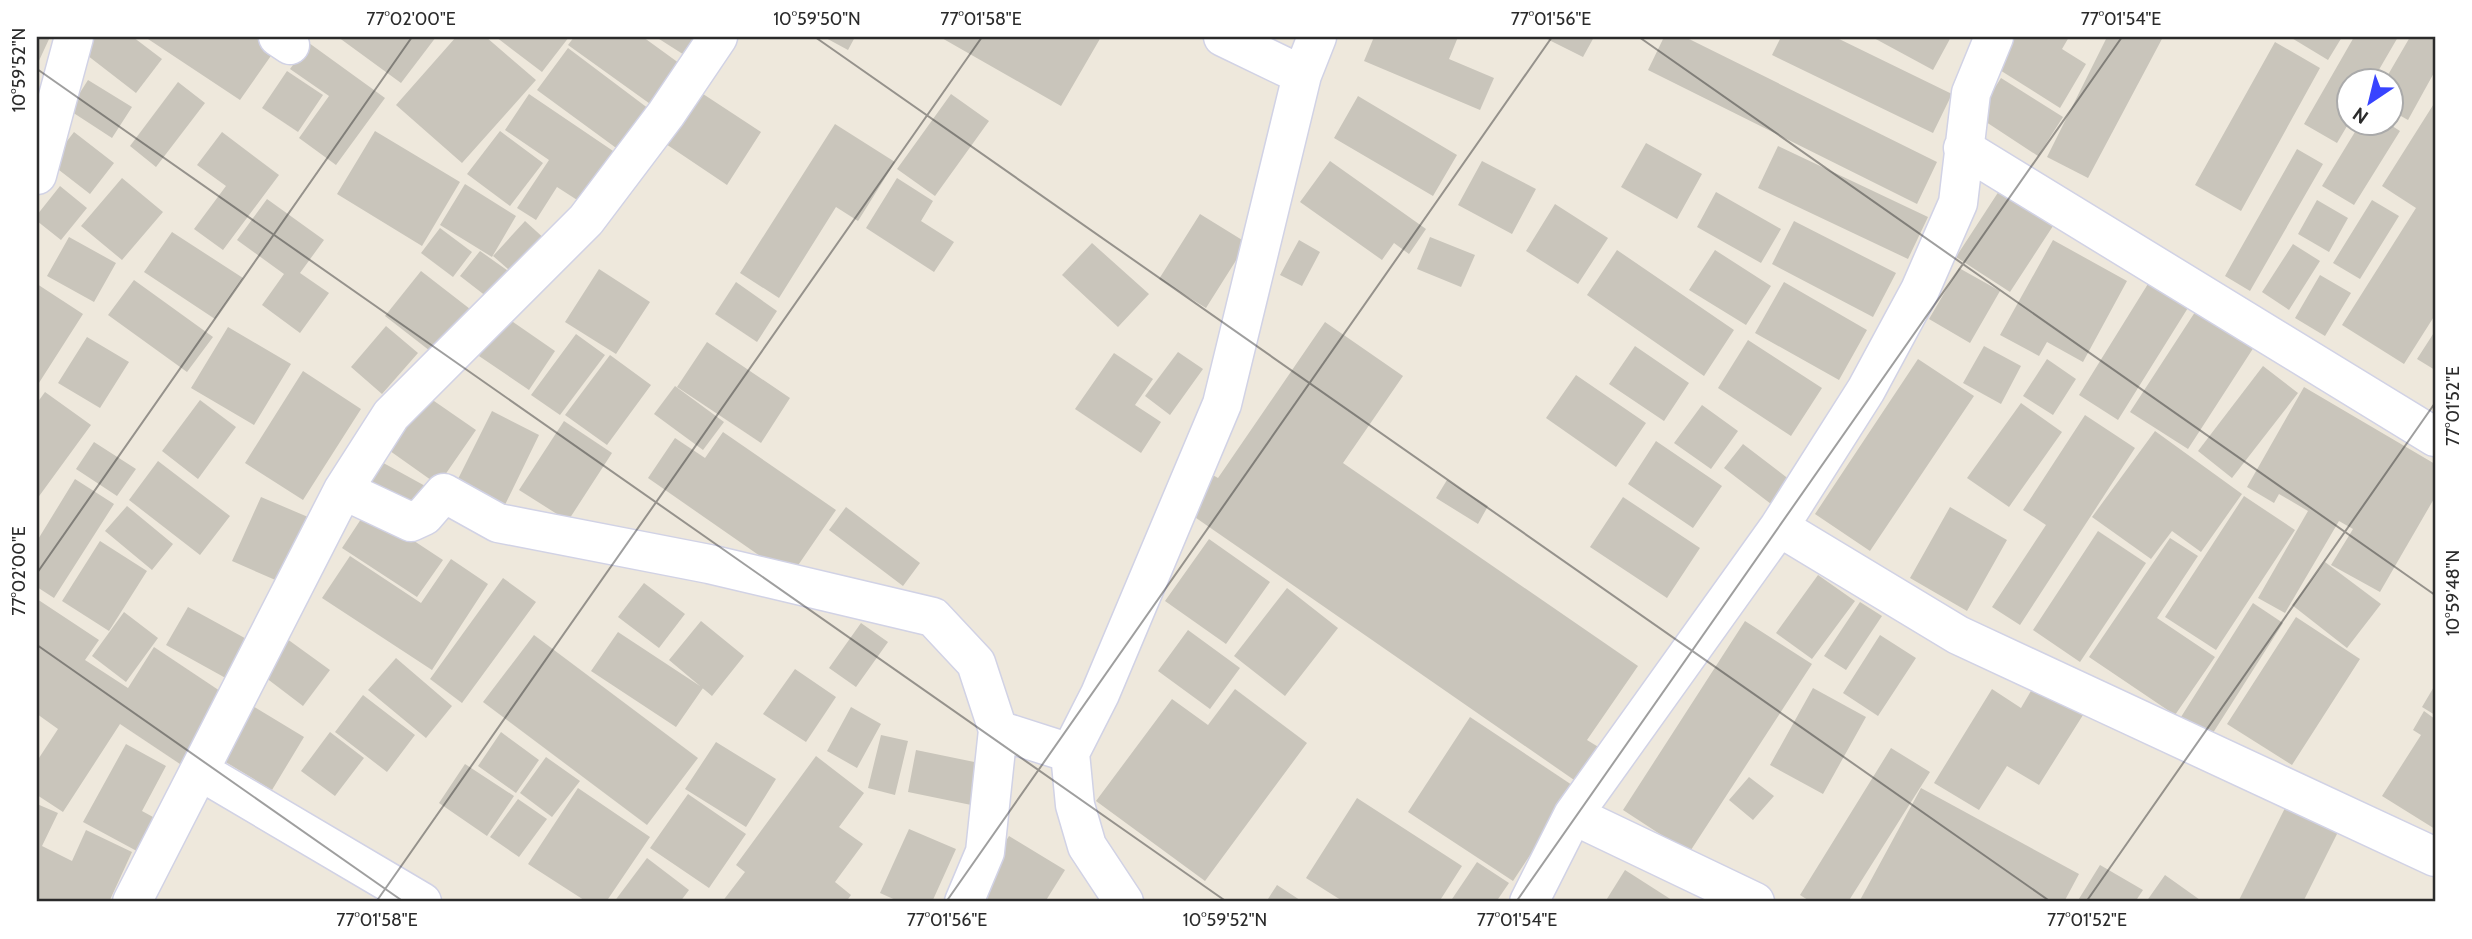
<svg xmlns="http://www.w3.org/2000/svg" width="2472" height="939" font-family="Cabin,sans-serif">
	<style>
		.building { fill: #c9c5bb }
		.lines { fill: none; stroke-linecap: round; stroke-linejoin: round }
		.minor-casing { stroke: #d1d2e5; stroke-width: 41 }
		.minor { stroke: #fff; stroke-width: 38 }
		.ticks { fill: none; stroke: #2b2b2b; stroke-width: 2; stroke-opacity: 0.45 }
		.neatline { fill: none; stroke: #2b2b2b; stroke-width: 2.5 }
		.ticks-label { font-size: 18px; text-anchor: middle; fill: #2b2b2b }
	</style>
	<rect width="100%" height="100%" fill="#eee8dc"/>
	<path class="building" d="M37,37h13l-13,28z
		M95,37h38l29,22 -26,34 -53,-41z
		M150,37h106l19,13 -35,50 -92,-61z
		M338,37h98l-35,46z
		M456,37h30l50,43 -74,83 -66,-58z
		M496,37h73l-27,35z
		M574,37h69l40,29 -30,40 -85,-61z
		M656,37h47l-14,21z
		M824,37h31l-7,13z
		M940,37h161l-40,69z
		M1374,37h84l-9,22 45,19 -14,32 -116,-49z
		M1543,37h51l-11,20z
		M1664,37h21l252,125 -20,42 -269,-134z
		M1781,37h54l117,57 -19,39 -161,-78z
		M1872,37h79l-18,33z
		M2013,37h56l-7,12 24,15 -26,44 -65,-41z
		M2107,37h56l-75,141 -41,-21z
		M2290,37h52l-14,23z
		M2354,37h44l-25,43h-23v41l-13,22 -33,-19z
		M2410,37h25v34l-27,49 -16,-9v-31h-7z
		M2275,42l45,26 -79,143 -46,-26z
		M309,43l76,55 -49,67 -37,-27 30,-42 -39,-27z
		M568,48l85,64 -30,41 -86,-63z
		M287,71l36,24 -25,37 -36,-24z
		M2001,78l62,39 -25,39 -61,-40z
		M88,80l44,27 -20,31 -43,-28z
		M178,82l27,21 -49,64 -26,-21z
		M697,90l64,42 -34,53 -64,-43z
		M529,94l93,63 -34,50 -31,-20 -21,33 -19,-12 32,-48 -44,-30z
		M951,94l38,27 -54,75 -38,-27z
		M1358,96l99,59 -24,41 -99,-58z
		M2435,102v213l-31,49 -62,-39 74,-117 -34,-22z
		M2361,122h25l14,9 -46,74 -32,-19z
		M835,124l60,38 -37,59 -22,-14 -57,91 -39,-25z
		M375,131l85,51 -38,64 -85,-52z
		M500,131l43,32 -33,43 -43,-32z
		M74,132l40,31 -24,31 -40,-31z
		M222,132l57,43 -56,75 -29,-21 32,-43 -29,-21z
		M1646,143l56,31 -25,45 -56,-32z
		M1778,146l150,71 -20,42 -150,-71z
		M2297,149l26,15 -73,127 -25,-15z
		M1330,161l96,68 -17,25 -15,-11 -12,17 -82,-58z
		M1482,161l54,28 -24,45 -54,-29z
		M122,178l41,34 -41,48 -41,-34z
		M897,178l36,23 -12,20 33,21 -20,30 -68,-44z
		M465,184l51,32 -24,41 -52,-32z
		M60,186l27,22 -26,32 -24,-19v-6z
		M1999,191l54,35 -43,66 -54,-35z
		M1716,192l65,37 -20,34 -64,-36z
		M267,199l57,41 -24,33 29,20 -29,40 -38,-28 22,-31 -47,-34z
		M2317,200l31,18 -19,34 -31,-18z
		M2372,200l27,16 -39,63 -27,-16z
		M1555,204l53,34 -30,46 -52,-33z
		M1200,214l47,29 -41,65 -47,-29z
		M525,221l22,20 -31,35 -23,-20z
		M1794,221l102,52 -23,44 -101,-53z
		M440,228l32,24 -19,25 -32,-24z
		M172,232l71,46 -28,41 -71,-47z
		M69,237l47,26 -22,39 -47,-26z
		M1430,237l45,18 -14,32 -44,-18z
		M1299,240l21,12 -18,34 -22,-11z
		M2053,240l74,41 -44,81 -36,-20 -8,14 -39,-21z
		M1092,243l57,51 -31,33 -56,-52z
		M2293,244l27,17 -31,49 -27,-18z
		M1617,250l117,80 -30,46 -117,-81z
		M1715,250l56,36 -25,39 -57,-35z
		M480,251l31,22 -20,27 -31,-24z
		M1959,268l41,23 -30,52 -41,-24z
		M599,269l51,33 -34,52 -51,-32z
		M421,271l49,38 -36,45 -49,-38z
		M2320,275l31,18 -26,43 -30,-18z
		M2151,279l40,24 -73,117 -39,-25z
		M134,280l79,57 -26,35 -79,-57z
		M736,282l41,29 -20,31 -42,-28z
		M1784,282l83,48 -28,50 -84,-47z
		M37,284l46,30 -46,72z
		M2197,309l57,38 -66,102 -58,-37z
		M506,317l49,34 -26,39 -50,-34z
		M1325,322l78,54 -60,87 295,203 -51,74 13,8 -23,34 -391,-271 25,-37 7,4z
		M386,326l32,27 -36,41 -31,-27z
		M228,327l63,37 -37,61 -63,-37z
		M2435,331v39l-18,-11z
		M576,334l29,21 -45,60 -29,-20z
		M87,337l42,25 -29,46 -42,-25z
		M1748,340l74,48 -31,48 -73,-48z
		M707,342l83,56 -29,45 -84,-56z
		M1635,346l54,37 -25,38 -55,-37z
		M1984,346l37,20 -20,38 -38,-21z
		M1178,352l25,17 -33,46 -25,-19z
		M1114,353l39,26 -18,26 26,17 -20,31 -66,-44z
		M610,355l41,30 -44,60 -42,-30z
		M1918,359l56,37 -104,155 -55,-37z
		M2047,359l29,20 -23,36 -30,-19z
		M2263,366l35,27 -66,85 -34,-27z
		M303,371l58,38 -58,91 -58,-37z
		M1576,375l70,48 -30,44 -70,-49z
		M675,386l49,36 -21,28 -49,-36z
		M2304,387l131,77v33l-55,95 -49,-27 22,-36 -14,-8 -54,92 -27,-15 50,-87 -29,-17 -5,9 -27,-16z
		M45,392l46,33 -54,74v-96z
		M421,392l55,38 -38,55 -55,-39z
		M200,400l36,27 -38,52 -36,-28z
		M2021,403l41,29 -53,75 -42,-29z
		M1702,405l36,26 -27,38 -37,-26z
		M492,411l47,24 -37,76 -48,-24z
		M2085,415l50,33 -115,177 -28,-18 54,-82 -23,-15z
		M564,421l48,32 -44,68 -49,-31z
		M2155,431l87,63 -41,58 -29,-21 -21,28 -59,-42z
		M723,432l113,78 -46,67 -142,-99 27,-40 30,20z
		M1656,441l66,45 -29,42 -65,-44z
		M94,442l42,27 -19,27 -41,-27z
		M1743,444l47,36 -19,24 -47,-36z
		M378,460l49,27 -13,23 -48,-28z
		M158,461l72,55 -30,39 -71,-55z
		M75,479l39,25 -60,94 -17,-11v-46z
		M1447,480l41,26 -10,18 -42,-26z
		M2244,496l51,34 -79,120 -51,-33z
		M261,497l47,20 -28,65 -48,-21z
		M1623,497l77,51 -33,50 -77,-51z
		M127,506l46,38 -21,26 -47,-39z
		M846,507l74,56 -17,23 -74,-56z
		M1950,507l57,33 -40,71 -57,-33z
		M367,510l76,50 -26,37 -75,-49z
		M2098,531l48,32 -66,99 -47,-32z
		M2170,538l28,18 -41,62 58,39 -40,58 -86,-58z
		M1209,539l61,43 -44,62 -61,-43z
		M100,541l47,30 -38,60 -47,-30z
		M350,556l71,47 30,-44 37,25 -56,86 -110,-72z
		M2325,562l56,42 -34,44 -55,-43z
		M1818,575l37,26 -43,58 -36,-26z
		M503,578l33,24 -74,101 -32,-24z
		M644,583l41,31 -26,34 -41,-31z
		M1287,588l51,40 -53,68 -51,-40z
		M37,599l62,41 -14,20 43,28 26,-41 72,48 -46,69 -60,-40 -57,88 -26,-17v-34l21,-32 -21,-15z
		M1860,602l22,14 -36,54 -22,-14z
		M2253,603l30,20 -72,113 -30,-19z
		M188,607l64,35 -21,39 -65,-36z
		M124,612l34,26 -32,44 -34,-26z
		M2296,617l64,42 -68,106 -65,-41z
		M701,621l43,35 -32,40 -43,-36z
		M1745,621l67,43 -123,189 -66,-43z
		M861,623l27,19 -32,45 -27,-19z
		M1188,630l52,38 -30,41 -52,-38z
		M618,632l85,56 -27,39 -85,-56z
		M534,635l164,123 -51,67 -164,-123z
		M1880,635l36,23 -38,58 -35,-23z
		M283,636l47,34 -27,36 -46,-35z
		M396,658l56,48 -26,32 -58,-48z
		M795,669l41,28 -30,45 -43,-28z
		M2035,684l48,31 -44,70 -32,-19 -28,44 -45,-27 58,-94 29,19z
		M2435,685v30l-13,-8z
		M1813,688l53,29 -43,77 -53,-29z
		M1235,689l72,54 -102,138 -109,-80 76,-102 36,26z
		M363,695l52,40 -28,37 -52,-40z
		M251,705l53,32 -32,53 -53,-32z
		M851,707l30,17 -24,44 -30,-17z
		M2424,711l11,8v110l-53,-33 39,-61 -8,-5z
		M1470,717l105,70 -62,94 -105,-69z
		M330,732l34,26 -29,38 -34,-25z
		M501,732l38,28 -23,33 -38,-27z
		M881,735l27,6 -13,54 -27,-7z
		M716,742l60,37 -30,48 -61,-38z
		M126,744l40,22 -24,45 22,12 -18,33 -63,-34z
		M1891,748l39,24 -82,130h-37l-11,-7z
		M916,750l73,15 -8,42 -73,-15z
		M816,756l48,37 -25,34 24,17 -28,38 16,13 -5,7h-124l23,-30 -9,-7z
		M546,757l34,24 -28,36 -32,-24z
		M465,764l49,32 -27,40 -48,-33z
		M1749,777l25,19 -21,24 -24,-20z
		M578,788l72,49 -44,65h-19l-59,-38z
		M1921,788l158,86 -15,28h-205z
		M688,794l58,40 -37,54 -59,-40z
		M1357,798l105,68 -23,36h-95l-38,-24z
		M518,799l29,20 -28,38 -29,-20z
		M37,804l21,9 -16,33 30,15 14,-31 46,22 -23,50 -72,-2z
		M2286,806l52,26 -35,70h-65z
		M909,829l47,20 -24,53h-32l-20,-9z
		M1009,836l56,34 -20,32h-77z
		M647,858l42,32 -9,12h-66z
		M1477,862l32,21 -13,19h-46z
		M2100,865l43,25 -8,12h-58z
		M1625,870l50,32h-70z
		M2165,875l38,27h-57z
		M1277,885l26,17h-37z"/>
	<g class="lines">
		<defs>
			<path id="minor" d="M278,37l12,8
				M1223,37l79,38
				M1963,148l472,289
				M37,175l37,-138
				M343,490l68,32 13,-6 20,-23 54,30 211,41 224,53 43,46 22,67 72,23
				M1779,527l179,108 477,222
				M200,771l222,131
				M1573,815l182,87
				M132,902l211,-412 48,-75 195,-195 80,-106 52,-77
				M964,902l21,-50 13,-122
				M1124,902l-37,-56 -12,-41 -5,-52 30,-59 122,-290 80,-329 15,-38
				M1529,902l44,-87 206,-288 87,-137 54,-100 38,-87 13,-110 23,-56"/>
		</defs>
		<use href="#minor" class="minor-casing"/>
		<use href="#minor" class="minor"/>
	</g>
	<path class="ticks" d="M815,37l1236,865M1639,37l796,558M37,69l1190,833M37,573l375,-536M37,645l367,257M376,902l606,-865M946,902l606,-865M1516,902l606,-865M2086,902l349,-499"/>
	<rect width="2472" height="939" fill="none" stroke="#ffffff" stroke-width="77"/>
	<g transform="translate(2370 102) rotate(215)"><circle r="33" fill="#ffffff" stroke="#aaaaaa" stroke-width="2"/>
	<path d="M0-5L12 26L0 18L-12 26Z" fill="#3844ff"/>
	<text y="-10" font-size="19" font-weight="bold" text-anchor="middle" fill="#2b2b2b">N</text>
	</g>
	<rect x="38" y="38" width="2396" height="862" class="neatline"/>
	<g class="ticks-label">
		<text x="411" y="25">77°02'00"E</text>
		<text x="817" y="25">10°59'50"N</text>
		<text x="981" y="25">77°01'58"E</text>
		<text x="1551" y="25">77°01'56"E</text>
		<text x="2121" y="25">77°01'54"E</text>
		<text transform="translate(19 70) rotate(-90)" y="6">10°59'52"N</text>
		<text transform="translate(2453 406) rotate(-90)" y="6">77°01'52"E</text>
		<text transform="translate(19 571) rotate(-90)" y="6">77°02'00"E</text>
		<text transform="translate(2453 593) rotate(-90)" y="6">10°59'48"N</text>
		<text x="377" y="926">77°01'58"E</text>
		<text x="947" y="926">77°01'56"E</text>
		<text x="1225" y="926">10°59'52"N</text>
		<text x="1517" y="926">77°01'54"E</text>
		<text x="2087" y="926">77°01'52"E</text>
	</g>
</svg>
